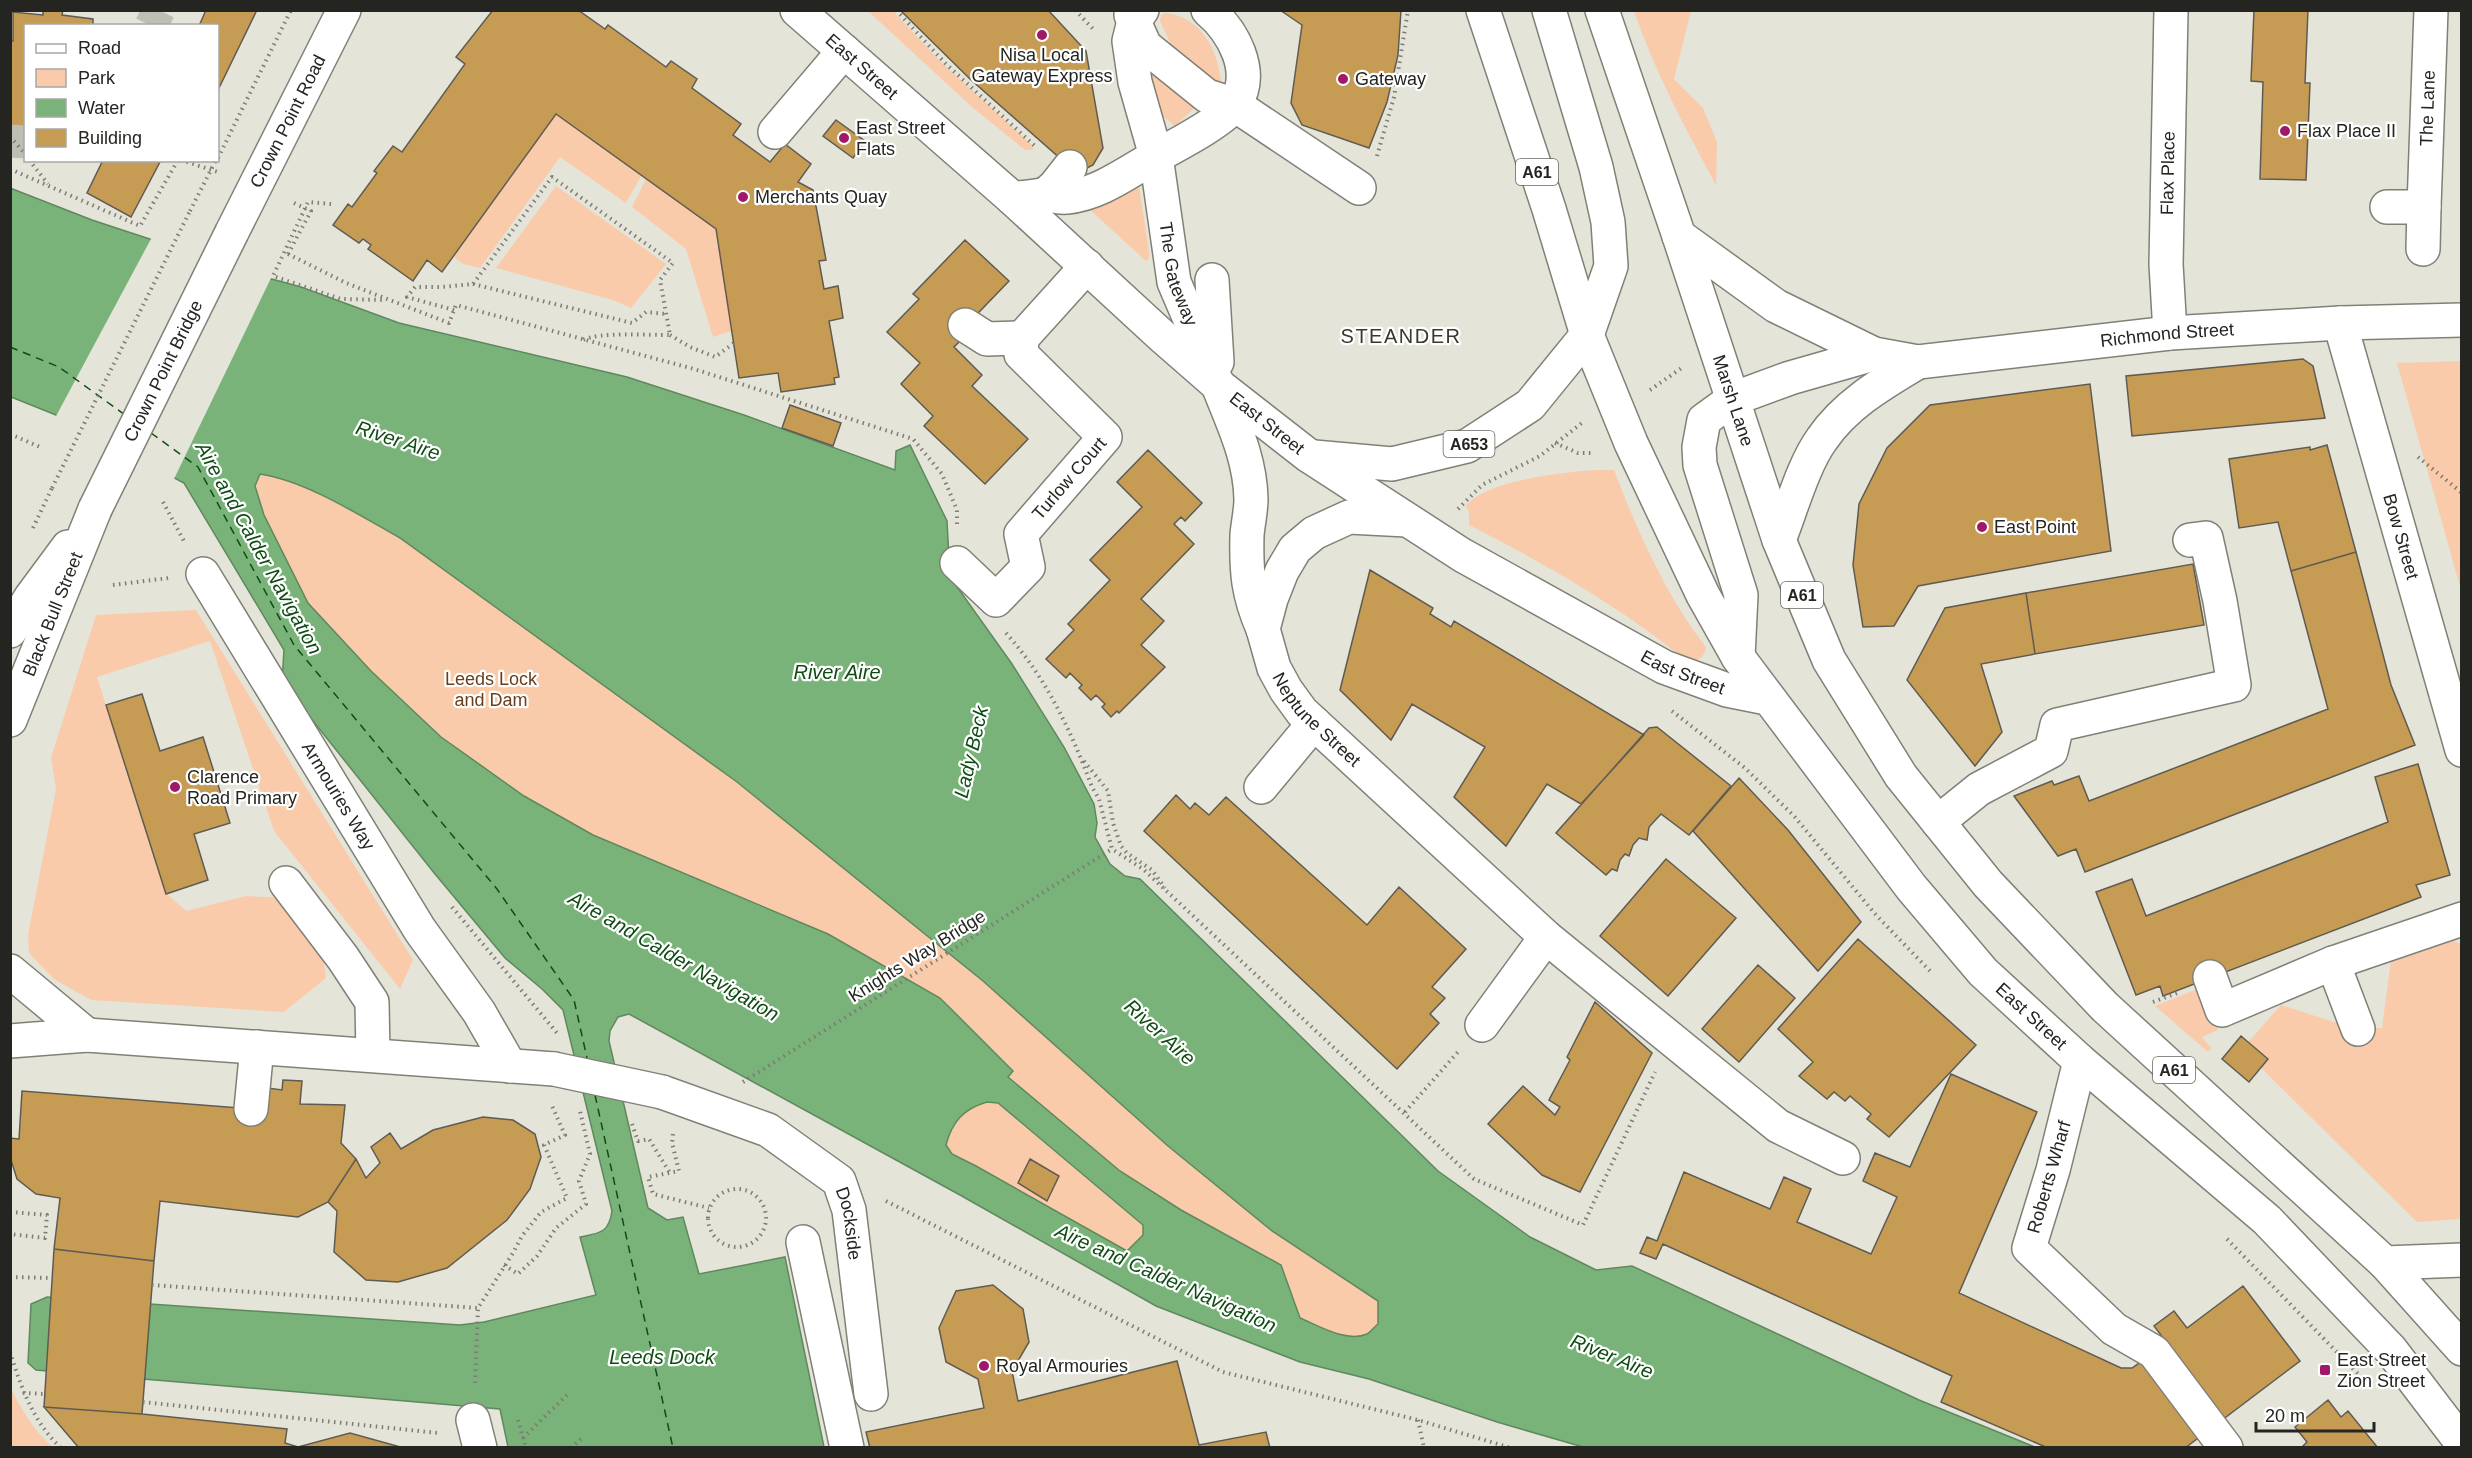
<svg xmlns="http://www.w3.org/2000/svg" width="2472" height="1458" font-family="Helvetica,sans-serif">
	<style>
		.green { fill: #f9cbaa }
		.water { fill: #79b379; stroke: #60885e; stroke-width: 1.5; fill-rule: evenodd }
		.pier { fill: #e5e4d9 }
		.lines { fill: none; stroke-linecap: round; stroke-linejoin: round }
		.ferry { stroke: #0f4c14; stroke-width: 1.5; stroke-dasharray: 8 6; stroke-linecap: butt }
		.building { fill: #c69c55; stroke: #605b52; stroke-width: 1.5 }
		.minor-tunnel { stroke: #bebeb4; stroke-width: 33; stroke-dasharray: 33 16; stroke-linecap: butt }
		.minor-casing { stroke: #818076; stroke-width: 36 }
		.major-casing { stroke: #818076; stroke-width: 36 }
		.highway-casing { stroke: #818076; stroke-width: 36 }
		.path { stroke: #7d7c75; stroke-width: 4; stroke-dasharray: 1.5 4.5; stroke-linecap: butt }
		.minor { stroke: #fff; stroke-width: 33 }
		.major { stroke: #fff; stroke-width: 33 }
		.highway { stroke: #fff; stroke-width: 33 }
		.minor-bridge-casing { stroke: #818076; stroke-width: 36; stroke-linecap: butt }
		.major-bridge-casing { stroke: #818076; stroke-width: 36; stroke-linecap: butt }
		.path-bridge { stroke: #7d7c75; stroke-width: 4; stroke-dasharray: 1.5 4.5; stroke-linecap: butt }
		.minor-bridge { stroke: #fff; stroke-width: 33 }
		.major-bridge { stroke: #fff; stroke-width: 33 }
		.poi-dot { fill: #a01967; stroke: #fff; stroke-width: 2 }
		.labels { text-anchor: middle; stroke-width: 4.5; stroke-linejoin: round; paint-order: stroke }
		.shield { fill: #fff; stroke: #666663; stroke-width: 1.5 }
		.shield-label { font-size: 16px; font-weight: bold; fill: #242420 }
		.poi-label { font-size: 18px; fill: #242420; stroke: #fff; text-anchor: start }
		.street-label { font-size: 18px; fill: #242420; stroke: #fff }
		.park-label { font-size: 18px; fill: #6a3e1a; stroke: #fff }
		.neighbourhood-label { font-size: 20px; letter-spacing: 1.5px; fill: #3a3930; stroke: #fff }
		.water-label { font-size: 20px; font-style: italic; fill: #0f4c14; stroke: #fff }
	</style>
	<rect width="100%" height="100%" fill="#e5e4d9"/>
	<path class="green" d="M868,11h25l47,50 93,85v4h-8l-53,-43z
		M1634,11h57l-17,68 29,29 14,34 -1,43c-31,-57 -61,-113 -82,-174z
		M1165,13c35,3 53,36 56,69l-3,2 -43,-31 -15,-32 1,-6z
		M1136,60l66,41 -27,25 -33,-27z
		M556,114l85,62 -15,27 -66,-46 -80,111 -17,-4 -9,-7z
		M646,179l70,50 16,102 -19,6 -27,-88 -54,-42z
		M1135,181l4,5 10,66v7l-3,2 -57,-52 -1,-5z
		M556,186l110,78 -35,44 -18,-8 -117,-32z
		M2461,361h1l-1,229 -64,-227z
		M1594,470h20c22,58 53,128 92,177 -2,10 -7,14 -18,15 -67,-55 -142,-98 -219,-137v-13l-3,-6c21,-26 95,-33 128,-36z
		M260,474c46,8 99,41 140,64l337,244 246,199 185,165 104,85 106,70v23c-3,2 -7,8 -11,10 -20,9 -49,-8 -67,-16l-7,-16 -112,-92 -61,-39 -112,-95 5,-6 -73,-72 -112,-64 -235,-99 -69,-39 -83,-59 -70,-66 -63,-68 -44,-88 -9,-29z
		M196,610l217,350 -13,29 -126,-158 -64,-190 -113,36 69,216 20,18 60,-15 38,2 38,49 4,31 -42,34 -193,-12 -37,-21 -25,-26 -1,-18 28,-146 -5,-31 45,-143z
		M2454,941l7,3v275l-44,3 -175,-173 39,-44 56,18 3,6 42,-1 9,-68z
		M2200,988l18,42 -16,7 9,11 -3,4 -53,-46z
		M987,1102l11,1 145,122v10l-15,16 -152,-85 -25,-12 -5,-9c6,-23 17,-36 41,-43z
		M10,1387c11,21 24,45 43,60h-42z"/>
	<path class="water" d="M10,188l82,32 176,58 33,9 98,36 228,54 117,38 151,55 1,-19 14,-6 37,76 3,56 62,87 52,83 30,57 3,19 -2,14 15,27 15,12 15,3 298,292 92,66 66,33 36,-4 287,134 116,47h-452l-86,-25 -128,-43 -69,-17 -144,-56 -196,-111 -331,-181 -11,3 -8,14 -1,10 39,167 19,12 16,-3 16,57 86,-17 39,190h-316l-8,-38 -464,-39 -8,-7 3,-59 16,-7 413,28 24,-3 112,-27 -16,-58c20,-4 29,-4 32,-26l-49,-201 -21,-21 -37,-31 -70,-84 -153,-192 2,-32 -100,-167 -128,-68 -45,-18zM260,474c46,7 99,41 140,64l337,244 246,199 185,165 104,85 106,70v23c-3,2 -7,8 -11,10 -20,9 -48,-8 -67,-16l-19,-53 -100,-55 -61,-39 -112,-94 5,-6 -73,-73 -112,-64 -235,-99 -69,-39 -83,-59 -70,-66 -63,-68 -44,-88 -9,-29zM987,1102l11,1 145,122v10l-16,16 -151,-85 -24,-12 -6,-9c6,-23 17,-36 41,-43z"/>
	<path class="pier" d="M152,237l120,39 -99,205 -118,-63z"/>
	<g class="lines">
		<path class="ferry" d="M10,347l49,20 66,48
			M151,433l47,34 96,178 203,244 77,111 13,58
			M595,1095l78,353"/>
	</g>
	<path class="building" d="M43,10h20l-1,5 31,4v7h-67v106l-16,-1v-90h3v-29l30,3z
		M206,10h51l-39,80v-64h-19z
		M493,10h85l27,19 3,-4 58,42 5,-6 26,18 -5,9 49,36 -8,11 37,27 15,-18 26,20 -13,18 15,8 13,70 -7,1 5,28 14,-3 5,32 -14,3 10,56 -5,1 1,6 -54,8 -3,-19 -39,5 -23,-149 -160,-115 -114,158 -15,-12 -14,21 -45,-32 3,-4 -8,-6 -4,4 -26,-18 15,-21 4,3 25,-34 -3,-2 19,-25 9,6 63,-88 -9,-7z
		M900,10h148l38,41 17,97 -10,17 -10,5 -13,-3 -100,-88z
		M1280,10h121l-3,45 -11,47 -18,46 -67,-23 -11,-22 11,-78z
		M2254,10h54l-3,73h5l-4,97 -46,-1 3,-97 -12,-1z
		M836,120l29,21 -12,17 -30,-22z
		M103,160h58l-30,57 -44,-24z
		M965,240l44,41 -52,54 5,4 -8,8 28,28 -10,11 56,53 -43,45 -61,-58 9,-10 -32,-32 19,-21 -33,-31 32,-33 -6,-5z
		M2303,359l10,7 12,52 -193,18 -6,-60z
		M2090,384l21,167 -193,35 -24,40 -31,1 -10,-62 6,-61 28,-56 43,-43z
		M790,405l51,18 -8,23 -51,-18z
		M2327,445l29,107 -65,19 -13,-49 -39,6 -10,-69 81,-12v3z
		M1148,450l54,53 -17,18 -4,-4 -7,7 20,20 -53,55 23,22 -23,24 24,22 -46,46 -2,-2 -6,6 -9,-10 3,-3 -9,-9 -5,5 -12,-12 3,-3 -12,-12 -4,5 -20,-19 28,-29 -6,-6 42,-44 -20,-20 52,-53 -25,-25z
		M2356,552l35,133 24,60 -330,127 -9,-23 -18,7 -44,-60 38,-15 2,4 25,-9 10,25 239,-92 -37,-138z
		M2193,564l11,61 -169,29 -9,-61z
		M1370,570l63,38 -3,6 21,13 3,-6 190,114 -63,69 -34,-20 -41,62 -52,-49 31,-50 -73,-43 -21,36 -51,-50z
		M2026,593l9,61 -54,10 21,68 -27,34 -68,-86 38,-72z
		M142,694l18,57 43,-14 27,86 -36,11 14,46 -42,14 -60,-189z
		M1657,727l74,59 -42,49 -28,-21 -12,13 -2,13 -8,-2 -6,7 -4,11 -4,-2 -5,6 -3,11 -5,-2 -6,6 -50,-42 93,-105z
		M2418,764l32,111 -34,10 5,12 -258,99 -3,-10 -24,9 -40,-103 36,-13 14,37 242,-94 -13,-45z
		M1739,778l49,52 73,92 -43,49 -125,-140z
		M1176,795l14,14 5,-6 14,12 17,-18 141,128 32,-38 67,62 -34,38 13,11 -15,16 9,9 -42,46 -253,-238z
		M1666,859l70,59 -68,78 -68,-60z
		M1858,939l118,106 -87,92 -22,-18 4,-5 -21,-18 -5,5 -11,-9 -7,7 -28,-23 14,-14 -35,-33z
		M1758,965l37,33 -56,64 -37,-33z
		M1595,1002l57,51 -72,139 -38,-17 -54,-51 35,-38 32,29 5,-8 -11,-7 21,-40 -3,-3z
		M2241,1036l27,23 -19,23 -27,-23z
		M1951,1074l86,38 -78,181 162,75h11l35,-25 -13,-17 20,-15 13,17 56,-42 57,75 -115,87h-137l-107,-46 11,-26 -289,-132 -7,15 -16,-6 7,-16 10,4 27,-69 86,37 14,-32 27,12 -14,33 74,32 26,-57 -34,-16 12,-28 35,14z
		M283,1080l19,1 -2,23 45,1 -4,38 15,16 -28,43 -30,15 -138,-16 -6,60 -100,-12 6,-51 -24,-4 -19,-15 -7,-22v-19l9,1 3,-48 245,19 1,-22 14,2z
		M483,1117l30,3 22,14 6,23 -11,32 -23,31 -60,48 -49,14 -32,-2 -32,-28 3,-41 -9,-9 28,-43 10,19 14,-15 -9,-16 19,-14 11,16 32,-19z
		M1030,1159l29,17 -12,25 -29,-18z
		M54,1249l100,12 -12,153 -98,-7z
		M993,1285l30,24 6,33 -17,29 6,30 159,-40 22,84 67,-13 4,16h-400l-4,-16 118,-24 -6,-29 -32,-17 -7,-34 17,-37z
		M2328,1400l13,17 7,-6 30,37h-77l6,-6 -12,-15z
		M44,1407l98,7 145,15 -2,14 13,4 52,-14 54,15h-325z"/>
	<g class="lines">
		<path class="minor-tunnel" d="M151,26l8,-16
			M10,141l16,1"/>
		<defs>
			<g id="minor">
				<path id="s1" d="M1142,10l-8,11 -5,20 6,41 21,74 18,126 44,103"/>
				<path d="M1131,15l14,31 62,50 28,9 124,83"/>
				<path d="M775,132l69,-81"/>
				<path d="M1045,195l10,-9 15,-19"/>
				<path d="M1012,198c12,0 21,-2 32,-3 8,0 16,3 23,2 31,-3 58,-23 84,-38 20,-11 73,-38 84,-55 21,-32 -2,-73 -27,-94"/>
				<path d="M2387,207h37l-1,42"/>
				<path id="s2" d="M2424,207l7,-197"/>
				<path id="s3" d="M1679,236l97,70 98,48 44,8 252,-29 170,-10 122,-3"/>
				<path d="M1212,280l5,82"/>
				<path id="s4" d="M2340,323l122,427"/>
				<path d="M965,325l22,14 35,-1"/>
				<path id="s5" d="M2170,333l-4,-69 5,-254"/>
				<path id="s6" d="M1407,520l-58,-3 -35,16 -19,16 -13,22 -11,28 -8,30 11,39 12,22 16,22 244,225 232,189 65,32"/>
				<path id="s7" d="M957,563l39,37 32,-33 -7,-33 84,-97 -84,-83 1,-16 65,-72"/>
				<path id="s8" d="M203,574l217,356 59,82 31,54"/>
				<path d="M1738,657l3,-62 -41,-130 -1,-18 5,-27 29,-21 57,-21 84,-24"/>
				<path d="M1261,787l53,-64"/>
				<path d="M1938,822l41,-33 72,-38 6,-26 177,-40 -14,-84 -14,-63 -16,2"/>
				<path d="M286,883l57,75 29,44 1,53"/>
				<path d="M2333,963l25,66"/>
				<path d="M10,971l77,64"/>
				<path d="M2210,977l12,33 111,-47 129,-44"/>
				<path d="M1482,1025l64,-88"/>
				<path d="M10,1041l77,-6 467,34"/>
				<path d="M2080,1061l-27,109 -24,78 85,81 40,23 72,96"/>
				<path id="s9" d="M662,1092l106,38 71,51 10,29 22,184"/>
				<path d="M251,1109l6,-62"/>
				<path d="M803,1242l44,206"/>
				<path d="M473,1420l7,28"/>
			</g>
			<g id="major">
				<path id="s10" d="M232,232l112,-222"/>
				<path d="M10,631l21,-34 37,-50"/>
				<path id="s11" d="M10,720l85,-211"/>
			</g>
			<g id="highway">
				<path id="s12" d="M797,10l215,188 151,139 55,48 91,71 153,99 202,112 63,23 40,8"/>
				<path id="s13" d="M1483,10l66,199 38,126 44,108 72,152 35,62 173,230 72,85 97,89 187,159 124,130 71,93"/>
				<path id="s14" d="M1602,10l77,226 100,304 50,120 72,116 87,108 117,123 280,256 77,86"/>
				<path d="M1218,385c15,39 32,72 33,114 0,12 -3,24 -4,36 -1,37 1,60 16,94"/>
				<path d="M1314,457l78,7 75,-18 63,-41 57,-70 24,-69 -3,-44 -12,-55 -47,-157"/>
				<path d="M1779,540c12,-30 24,-75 43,-101 24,-35 61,-56 96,-77"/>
				<path d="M2385,1263l77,-3"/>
			</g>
		</defs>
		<use href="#minor" class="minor-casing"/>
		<use href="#major" class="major-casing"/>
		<use href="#highway" class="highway-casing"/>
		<path class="path" d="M896,10l49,53 92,85
			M1075,10l20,21
			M14,141l12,14
			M1377,156l17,-59 14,-87
			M218,158l73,-148
			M29,160l19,24
			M181,160l40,13
			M10,169l130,57 38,-66
			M331,204l-23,-2 -35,74 68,23 45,1
			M190,211l26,-51
			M288,254l58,29 103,40 7,-18 238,64 219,70 29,35 15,36v16
			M473,284l159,39 14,-11 20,2
			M454,310l-47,-13 8,-10h27l31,-3 79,-107 121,86 -13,17 10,55c-19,0 -73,-3 -87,5
			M670,335l20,12 25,10 19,-14
			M1650,390l33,-23
			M10,434l30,13
			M1555,443l23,10h16
			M2418,457l44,36
			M163,502l22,41
			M1458,509l24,-24 58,-29 43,-34
			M33,528l19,-40
			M113,585l56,-7
			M1006,633c41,46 65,98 86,154l7,12 13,50 31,20 331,310 109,46 72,-153
			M1672,711l73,57 49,48 82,99 54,56
			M1084,761l24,30 5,32 8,23 6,7 25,17 13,18
			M452,907l105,126
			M2153,1002l24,-9
			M743,1082l369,-233
			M1405,1112l53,-60
			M632,1124l6,17 11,-2 21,34
			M673,1134l-1,9 7,28 -31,6 5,17 56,14
			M708 1218a29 29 0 1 1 58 0a29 29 0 1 1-58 0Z
			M886,1201l337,171 195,48 93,28
			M10,1212l37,3 -2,23 -35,-4
			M2227,1239l137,141
			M504,1265l14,9 19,-18 19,-28 30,-24 -7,-23 11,-27 -10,-43
			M10,1277l42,1
			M152,1285l326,23
			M10,1352c11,35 23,70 51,96
			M475,1383l3,-75 35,-55 9,-17 19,-24 26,-14 -23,-53 21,-10 -13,-29
			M23,1393l22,1
			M143,1402l295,31
			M518,1420l8,28
			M1418,1420l6,28
			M523,1438l47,-46
			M571,1448l13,-12"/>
		<use href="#minor" class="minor"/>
		<use href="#major" class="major"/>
		<use href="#highway" class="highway"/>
		<defs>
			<path id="minor-bridge" d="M554,1069l108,23"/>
			<g id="major-bridge">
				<path id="s15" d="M95,509l137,-277"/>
			</g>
		</defs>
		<use href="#minor-bridge" class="minor-bridge-casing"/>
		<use href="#major-bridge" class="major-bridge-casing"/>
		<path class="path-bridge" d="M288,254l23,-43 -17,-8
			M52,488l138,-277"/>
		<use href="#minor-bridge" class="minor-bridge"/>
		<use href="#major-bridge" class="major-bridge"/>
	</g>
	<g class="poi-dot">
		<circle cx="1042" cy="35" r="6"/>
		<circle cx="1343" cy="79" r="6"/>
		<circle cx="2285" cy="131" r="6"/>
		<circle cx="844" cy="138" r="6"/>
		<circle cx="743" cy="197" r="6"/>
		<circle cx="1982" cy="527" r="6"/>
		<circle cx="175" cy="787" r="6"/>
		<circle cx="984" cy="1366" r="6"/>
		<rect x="2319" y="1364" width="12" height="12" rx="3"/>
	</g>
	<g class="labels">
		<g class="shield">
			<rect x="1516" y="159" width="42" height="26" rx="4.5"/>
			<rect x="1443.5" y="431" width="51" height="26" rx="4.5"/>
			<rect x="1781" y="582" width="42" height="26" rx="4.5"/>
			<rect x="2153" y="1057" width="42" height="26" rx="4.5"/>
		</g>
		<g class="shield-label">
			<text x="1537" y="178">A61</text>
			<text x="1469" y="450">A653</text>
			<text x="1802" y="601">A61</text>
			<text x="2174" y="1076">A61</text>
		</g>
		<g class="poi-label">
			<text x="1042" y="61" text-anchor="middle">Nisa Local<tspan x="1042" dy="21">Gateway Express</tspan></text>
			<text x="1355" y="85">Gateway</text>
			<text x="856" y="134">East Street<tspan x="856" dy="21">Flats</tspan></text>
			<text x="2297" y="137">Flax Place II</text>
			<text x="755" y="203">Merchants Quay</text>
			<text x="1994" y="533">East Point</text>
			<text x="187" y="783">Clarence<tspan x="187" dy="21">Road Primary</tspan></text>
			<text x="2337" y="1366">East Street<tspan x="2337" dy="21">Zion Street</tspan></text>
			<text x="996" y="1372">Royal Armouries</text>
		</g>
		<g class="street-label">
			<text dy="6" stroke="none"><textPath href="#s12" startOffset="86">East Street</textPath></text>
			<text dy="6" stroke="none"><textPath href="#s2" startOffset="99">The Lane</textPath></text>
			<text dy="6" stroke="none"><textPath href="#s10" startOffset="124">Crown Point Road</textPath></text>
			<text dy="6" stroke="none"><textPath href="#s5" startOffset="160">Flax Place</textPath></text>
			<text dy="6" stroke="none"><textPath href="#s1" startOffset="273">The Gateway</textPath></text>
			<text dy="6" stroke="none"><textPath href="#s3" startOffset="524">Richmond Street</textPath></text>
			<text dy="6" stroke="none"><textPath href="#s15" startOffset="154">Crown Point Bridge</textPath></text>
			<text dy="6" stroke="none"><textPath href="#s14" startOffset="412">Marsh Lane</textPath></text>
			<text dy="6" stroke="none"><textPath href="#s12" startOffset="626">East Street</textPath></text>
			<text dy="6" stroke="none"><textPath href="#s7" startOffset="207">Turlow Court</textPath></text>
			<text dy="6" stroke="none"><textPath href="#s4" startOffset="222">Bow Street</textPath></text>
			<text dy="6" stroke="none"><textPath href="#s11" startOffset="114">Black Bull Street</textPath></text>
			<text dy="6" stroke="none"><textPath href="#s12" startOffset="1112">East Street</textPath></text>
			<text dy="6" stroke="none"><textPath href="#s6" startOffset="316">Neptune Street</textPath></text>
			<text dy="6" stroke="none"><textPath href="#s8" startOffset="260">Armouries Way</textPath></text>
			<text transform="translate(917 956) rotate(-32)" y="6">Knights Way Bridge</text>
			<text dy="6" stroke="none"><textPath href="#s13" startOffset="1162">East Street</textPath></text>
			<text transform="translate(2049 1177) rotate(-74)" y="6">Roberts Wharf</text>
			<text dy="6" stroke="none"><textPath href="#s9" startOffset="244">Dockside</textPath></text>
		</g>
		<g class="park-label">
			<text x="491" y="685">Leeds Lock<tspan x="491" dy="21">and Dam</tspan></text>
		</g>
		<g class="neighbourhood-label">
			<text x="1401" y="343">STEANDER</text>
		</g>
		<g class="water-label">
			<text transform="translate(398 440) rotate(18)" y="7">River Aire</text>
			<text transform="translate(259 548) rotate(61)" y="7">Aire and Calder Navigation</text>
			<text x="837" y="679">River Aire</text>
			<text transform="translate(971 752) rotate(-77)" y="7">Lady Beck</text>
			<text transform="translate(674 956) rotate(30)" y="7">Aire and Calder Navigation</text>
			<text transform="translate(1160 1032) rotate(42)" y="7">River Aire</text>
			<text transform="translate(1166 1278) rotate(24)" y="7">Aire and Calder Navigation</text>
			<text transform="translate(1612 1356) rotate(22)" y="7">River Aire</text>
			<text x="662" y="1364">Leeds Dock</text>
		</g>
	</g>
	<rect width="2472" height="1458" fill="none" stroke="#242420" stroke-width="24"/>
	<rect x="24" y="24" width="195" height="138" fill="#ffffff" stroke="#a7a7a6" stroke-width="1.5"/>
	<rect x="36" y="44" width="30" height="9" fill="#ffffff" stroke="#a7a7a6" stroke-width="1.5"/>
	<text x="78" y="54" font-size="18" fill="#242420">Road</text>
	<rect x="36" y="69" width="30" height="18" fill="#f9cbaa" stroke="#a7a7a6" stroke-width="1.5"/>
	<text x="78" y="84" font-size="18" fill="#242420">Park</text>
	<rect x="36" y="99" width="30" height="18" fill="#79b379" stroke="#a7a7a6" stroke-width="1.5"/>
	<text x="78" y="114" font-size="18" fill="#242420">Water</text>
	<rect x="36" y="129" width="30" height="18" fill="#c69c55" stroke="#a7a7a6" stroke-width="1.5"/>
	<text x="78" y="144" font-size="18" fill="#242420">Building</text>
	<path d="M2256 1422v9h118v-9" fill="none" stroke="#242420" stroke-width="3"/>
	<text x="2265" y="1422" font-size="18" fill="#242420" stroke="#ffffff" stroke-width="4.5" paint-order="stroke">20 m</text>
</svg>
